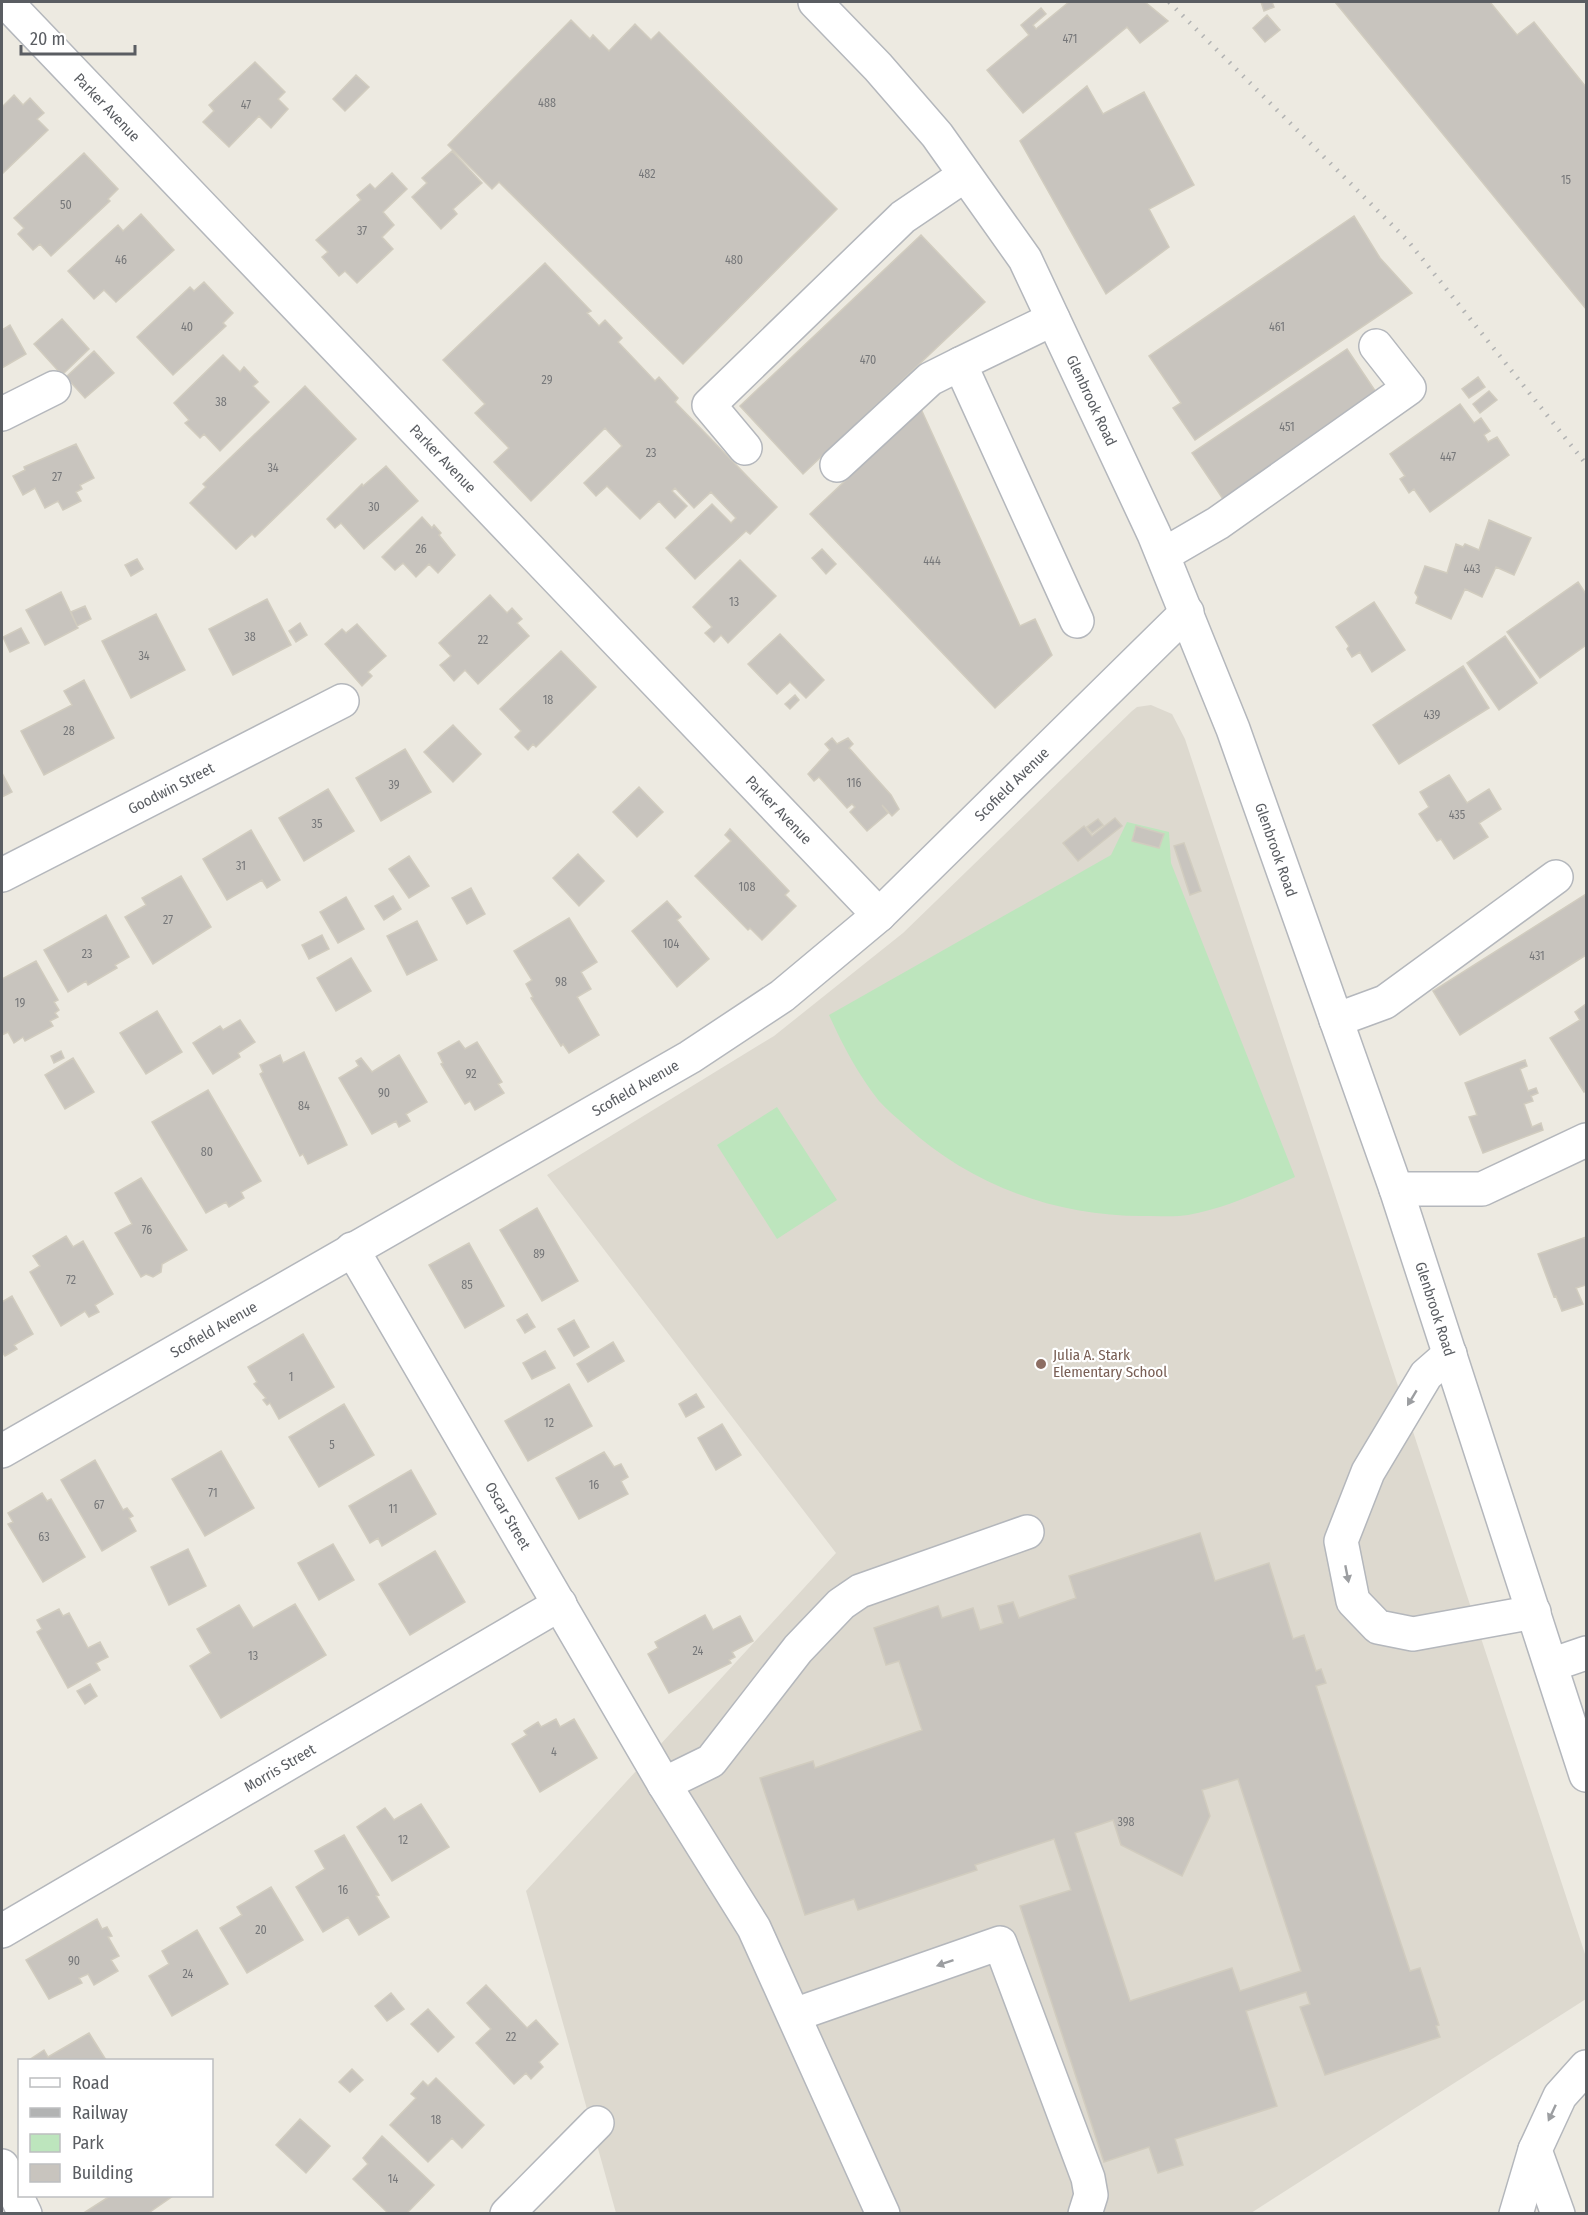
<svg xmlns="http://www.w3.org/2000/svg" width="1588" height="2215" font-family="'Fira Sans Condensed',sans-serif">
	<style>
		.education { fill: #ddd9cf }
		.green { fill: #bde5bd }
		.building { fill: #c8c4be; stroke: #d1ccbf; stroke-width: 1.5; fill-rule: evenodd }
		.lines { fill: none; stroke-linecap: round; stroke-linejoin: round }
		.minor-casing { stroke: #b4b7bc; stroke-width: 36 }
		.minor { stroke: #fff; stroke-width: 33 }
		.rail { stroke: #b2b3b3; stroke-width: 4.5; stroke-dasharray: 1.5 8; stroke-linecap: butt }
		.oneway { fill: #9c9ea1 }
		.education-dot { fill: #8d6e63; stroke: #fff; stroke-width: 2 }
		.labels { text-anchor: middle; stroke-width: 4.5; stroke-linejoin: round; paint-order: stroke }
		.number-label { font-size: 12px; fill: #767779 }
		.street-label { font-size: 15px; fill: #5a5d62; stroke: #fff }
		.education-label { font-size: 15px; fill: #785e54; stroke: #fff; text-anchor: start }
	</style>
	<rect width="100%" height="100%" fill="#edeae1"/>
	<path class="education" d="M1151,705l21,9 13,25 401,1218v42l-335,214h-635l-90,-322 310,-338 -289,-378 227,-139 129,-103 229,-222 5,-4z"/>
	<path class="green" d="M1127,822l42,10 2,31 124,314c-35,15 -70,31 -107,38 -12,2 -25,1 -37,1 -91,2 -178,-29 -245,-90 -9,-8 -19,-16 -27,-25 -21,-27 -36,-55 -50,-86l282,-160z
		M777,1107l60,93 -60,39 -60,-94z"/>
	<path class="building" d="M1069,2h76l23,19 -28,22 -13,-16 -104,86 -36,-43 42,-35 -8,-10 20,-17 5,6 -13,11 3,4z
		M1261,2h11l2,5 -10,4z
		M1335,2h155l27,33 17,-13 52,65v222z
		M1267,15l13,15 -15,12 -12,-14z
		M571,20l19,19 3,-4 16,16 26,-27 16,16 8,-8 178,177 -154,155 -184,-182 -7,7 -44,-44z
		M255,62l30,30 -7,7 10,10 -17,19 -12,-12 -30,31 -26,-25 11,-11 -5,-6z
		M356,75l13,12 -24,24 -12,-12z
		M1087,86l16,28 41,-22 50,93 -45,24 20,38 -63,47 -86,-153z
		M14,95l9,10 7,-7 14,15 -7,6 11,11 -46,44v-67z
		M452,151l30,32 -29,26 4,5 -16,15 -29,-32 15,-14 -5,-5z
		M84,153l34,36 -10,10 2,2 -59,55 -11,-12 -7,6 -15,-16 6,-6 -10,-10z
		M392,173l15,16 -24,23 11,13 -12,12 11,12 -36,34 -12,-12 -6,5 -17,-19 6,-5 -12,-12 45,-40 -4,-5 13,-11 5,5z
		M141,214l33,36 -58,52 -12,-12 -10,9 -26,-28 50,-46 5,6z
		M1354,216l26,42 32,35 -217,147 -22,-32 8,-5 -32,-47z
		M921,235l64,67 -182,172 -63,-68z
		M545,263l46,48 -4,2 12,13 6,-6 17,18 -4,4 37,39 4,-4 19,21 -3,4 102,105 -27,27 -4,-3 -51,48 -29,-31 46,-44 19,19 5,-5 -25,-26 -17,16 -19,-20 -3,3 15,15 -12,12 -16,-17 -19,18 -33,-33 -11,10 -12,-13 38,-37 -17,-18 -74,73 -37,-39 15,-14 -34,-35 10,-9 -42,-44z
		M204,282l29,31 -10,10 3,3 -53,49 -36,-38 53,-50 4,4z
		M62,319l27,30 -27,26 -28,-31z
		M10,325l16,29 -24,14v-38z
		M1347,349l35,52 -155,104 -35,-52z
		M94,351l20,22 -29,25 -19,-21z
		M223,355l17,17 4,-5 14,15 -5,4 16,16 -49,49 -16,-17 -4,4 -15,-15 4,-3 -15,-17z
		M1478,377l7,10 -16,11 -7,-9z
		M305,386l51,53 -101,98 -3,-3 -16,15 -46,-46 16,-16 -3,-3z
		M1489,391l8,9 -17,13 -7,-9z
		M1460,404l14,19 7,-5 9,13 -6,4 4,7 9,-5 12,18 -79,57 -16,-23 -5,4 -9,-14 5,-3 -15,-22z
		M921,409l99,217 15,-7 17,36 -57,53 -185,-194z
		M76,444l18,34 -14,7 2,4 -6,3 5,9 -18,9 -5,-9 -13,7 -10,-20 -12,7 -10,-19 12,-6 -1,-3z
		M386,466l32,35 -54,48 -23,-26 -6,5 -8,-9 35,-35 1,2z
		M422,517l10,11 2,-3 7,8 -2,2 16,20 -17,18 -9,-9 -13,13 -13,-14 -8,7 -13,-13z
		M1489,520l42,18 -17,37 -18,-8 -14,30 -17,-8 -14,30 -35,-16 2,-6 -3,-4 10,-27 22,7 9,-29 7,3 2,-3 14,6z
		M822,549l14,15 -10,10 -14,-16z
		M137,559l6,10 -12,7 -6,-11z
		M740,560l36,36 -48,47 -7,-8 -7,7 -9,-9 7,-6 -19,-20z
		M1578,582l8,12v51l-46,33 -33,-46z
		M61,592l17,36 -33,17 -19,-35z
		M490,595l17,18 5,-5 10,11 -5,4 12,13 -51,48 -13,-14 -11,11 -14,-16 11,-9 -12,-13z
		M267,599l24,46 -58,30 -24,-46z
		M1374,602l31,48 -33,22 -12,-20 -8,5 -5,-8 2,-3 -13,-19z
		M85,606l6,13 -14,7 -6,-14z
		M156,614l29,56 -54,28 -29,-57z
		M300,623l7,12 -11,7 -7,-11z
		M357,624l29,32 -18,16 4,4 -10,10 -37,-42 17,-15 4,4z
		M21,628l8,15 -19,9 -7,-15z
		M780,634l44,46 -18,18 -16,-16 -13,12 -29,-30z
		M1505,636l32,47 -38,27 -32,-47z
		M561,651l35,36 -60,60 -3,-3 -5,6 -13,-13 6,-6 -21,-22z
		M1463,666l26,42 -90,56 -26,-39z
		M84,680l30,58 -70,37 -23,-44 51,-26 -8,-14z
		M795,695l4,5 -9,9 -5,-5z
		M453,725l28,29 -28,28 -29,-30z
		M832,738l5,6 11,-6 5,6 -4,4 42,47 8,14 -7,7 -10,-11 6,8 -21,18 -17,-19 5,-5 -3,-3 -5,4 -28,-31 -5,4 -6,-7 22,-24 -5,-6z
		M405,749l26,43 -50,29 -25,-43z
		M2,773l10,19 -10,5z
		M1449,775l18,28 22,-14 12,20 -22,14 9,14 -34,22 -13,-20 -4,2 -18,-27 10,-7 -9,-15z
		M639,787l24,25 -26,25 -24,-25z
		M328,789l26,42 -50,30 -25,-43z
		M1115,818l7,8 -44,35 -15,-18 21,-17 8,10z
		M1098,819l5,6 -11,8 -5,-6z
		M1136,826l28,8 -5,14 -27,-7z
		M730,829l59,62 -4,4 11,11 -34,34 -12,-12 -2,2 -53,-54 36,-35 -6,-6z
		M251,830l29,50 -13,8 -5,-8 -35,20 -24,-41z
		M1184,843l17,48 -11,4 -16,-49z
		M578,854l26,27 -25,25 -26,-28z
		M409,856l20,30 -20,12 -20,-29z
		M181,876l30,51 -58,37 -28,-47 21,-12 -4,-7z
		M471,888l14,26 -18,10 -15,-26z
		M1586,894v61l-126,80 -27,-44z
		M393,896l8,13 -17,11 -9,-14z
		M346,897l18,32 -26,14 -18,-31z
		M667,901l14,16 -4,3 32,39 -32,28 -45,-56z
		M106,915l23,42 -14,8 2,3 -29,17 -2,-4 -18,11 -24,-42z
		M569,918l28,44 -16,10 10,17 -14,8 22,38 -30,18 -6,-9 -2,2 -30,-48 2,-1 -7,-13 6,-4 -18,-29z
		M417,921l20,39 -30,15 -20,-39z
		M322,935l7,14 -20,10 -7,-14z
		M351,958l20,33 -35,20 -19,-33z
		M36,961l22,39 -4,2 5,8 -4,3 3,4 -8,4 3,5 -28,15 -2,-4 -9,6 -6,-11 -6,3v-56z
		M1586,1004v86l-2,2 -34,-54 30,-18 -5,-8z
		M157,1011l25,41 -36,22 -26,-41z
		M240,1020l15,22 -17,11 2,4 -27,17 -20,-31 27,-17 3,4z
		M459,1041l6,8 12,-7 25,40 -4,2 6,9 -29,17 -5,-9 -5,3 -24,-40 2,-1 -5,-10z
		M61,1051l3,7 -10,5 -3,-7z
		M304,1052l43,93 -39,19 -5,-10 -3,2 -40,-82 3,-2 -3,-7 20,-10 3,8z
		M399,1055l28,47 -21,12 4,7 -11,6 -3,-6 -24,13 -33,-56 20,-12 -3,-5 5,-3 11,14z
		M73,1058l21,34 -29,17 -20,-34z
		M1525,1060l2,6 -7,3 8,22 8,-3 2,5 -7,3 2,5 -9,3 8,23 9,-4 2,7 -60,23 -14,-36 8,-2 -12,-32z
		M208,1090l53,91 -20,11 3,6 -15,9 -3,-5 -20,11 -54,-91z
		M141,1178l46,72 -25,14 -1,8 -8,5 -7,-3 -5,3 -26,-44 17,-9 -17,-31z
		M537,1208l41,73 -36,20 -42,-71z
		M66,1236l7,11 10,-6 30,53 -18,11 4,7 -10,5 -4,-6 -24,15 -31,-54 10,-6 -7,-10z
		M1586,1237v48l-10,3 7,16 -21,7 -6,-15 -2,1 -16,-43z
		M469,1243l35,63 -39,22 -36,-63z
		M12,1296l21,38 -19,11 3,4 -12,7 -3,-4v-50z
		M527,1314l8,13 -10,6 -8,-13z
		M574,1320l15,27 -15,9 -16,-27z
		M303,1334l31,53 -55,32 -9,-16 -3,2 -4,-5 3,-2 -12,-14 3,-2 -9,-15z
		M613,1342l11,19 -36,21 -11,-18z
		M545,1351l10,17 -23,11 -9,-16z
		M569,1384l23,42 -64,35 -23,-40z
		M696,1394l8,13 -18,10 -7,-13z
		M344,1404l30,51 -55,32 -30,-50z
		M722,1424l19,31 -25,15 -18,-32z
		M221,1451l33,57 -49,28 -33,-57z
		M604,1452l10,15 7,-3 7,13 -7,4 7,13 -49,25 -23,-41z
		M95,1460l28,50 4,-2 6,8 -4,2 7,13 -34,20 -41,-71z
		M411,1470l25,44 -54,32 -4,-8 -8,5 -21,-37z
		M42,1493l5,8 4,-2 34,58 -42,25 -35,-58 5,-2 -5,-9z
		M1200,1533l15,48 54,-18 24,76 11,-4 12,36 5,-2 5,14 -10,3 94,285 10,-3 19,57 -3,1 4,11 -115,38 -25,-68 10,-3 -4,-12 -60,19 31,95 -102,33 8,26 -25,8 -9,-26 -45,15 -84,-256 51,-16 -17,-51 -79,26 2,5 -119,40 -4,-11 -49,16 -45,-137 53,-17 2,7 107,-38 -23,-69 -13,4 -12,-37 64,-22 4,12 31,-10 7,22 23,-7 -5,-17 15,-4 6,16 57,-20 -7,-22zM1238,1779l63,192 -61,20 -8,-23 -102,33 -55,-168 38,-13 8,25 61,31 28,-60 -8,-26z
		M333,1544l21,36 -35,20 -21,-37z
		M188,1549l18,37 -37,19 -18,-38z
		M435,1551l30,51 -55,33 -31,-51z
		M295,1604l31,51 -105,63 -31,-52 21,-13 -14,-24 42,-24 14,23z
		M59,1609l4,7 6,-3 19,35 12,-6 8,15 -12,6 4,7 -32,18 -31,-56 5,-3 -5,-9z
		M705,1615l8,15 27,-14 13,25 -21,11 3,5 -6,3 2,3 -62,30 -21,-39 10,-6 -3,-6z
		M90,1684l7,12 -12,8 -8,-13z
		M556,1719l4,8 14,-8 23,39 -57,34 -28,-48 15,-9 -3,-4 14,-9 3,5z
		M421,1804l28,43 -57,34 -35,-54 28,-19 9,12z
		M344,1835l35,60 -3,1 13,21 -30,18 -11,-18 -25,15 -27,-45 29,-18 -10,-18z
		M271,1887l32,53 -56,33 -27,-45 22,-13 -5,-8z
		M97,1919l5,10 5,-2 5,9 -4,1 11,19 -8,4 7,11 -24,14 -6,-11 -9,4 3,5 -33,16 -23,-39z
		M197,1930l31,54 -56,32 -23,-40 20,-12 -7,-13z
		M486,1985l41,43 9,-8 22,24 -19,18 4,5 -12,12 -5,-6 -12,11 -38,-41 15,-14 -24,-26z
		M391,1993l13,16 -17,12 -12,-15z
		M428,2009l26,28 -16,15 -27,-28z
		M89,2033l17,27h-77l15,-10 4,7z
		M352,2069l11,11 -13,12 -11,-10z
		M436,2078l48,47 -22,23 -10,-10 -24,24 -38,-37 26,-27 -5,-4 12,-13 5,5z
		M300,2119l30,27 -24,27 -30,-28z
		M382,2136l52,49 -28,29h-17l-36,-35 15,-15 -5,-6z
		M110,2196h63l-26,18h-65z"/>
	<g class="lines">
		<defs>
			<g id="minor">
				<path id="s1" d="M6,2l873,913"/>
				<path id="s2" d="M815,2l63,65 59,68 88,124 129,275 79,195 163,460 190,586"/>
				<path d="M1053,319l-93,45 117,257"/>
				<path d="M2,414l52,-26"/>
				<path d="M745,448l-36,-43 194,-188 62,-42"/>
				<path d="M837,465l93,-86 30,-15"/>
				<path d="M1163,555l55,-32 191,-135 -33,-42"/>
				<path id="s3" d="M2,875l340,-174"/>
				<path d="M1336,1020l49,-18 171,-125"/>
				<path d="M1396,1189h86l104,-49"/>
				<path id="s4" d="M352,1249l312,535 90,144 129,286"/>
				<path d="M1450,1354l-24,21 -58,97 -27,69 12,60 25,26 35,7 121,-22"/>
				<path id="s5" d="M2,1451l688,-394 92,-61 97,-81 308,-303"/>
				<path d="M1551,1665l35,-12"/>
				<path d="M664,1784l47,-23 87,-112 43,-45 19,-13 167,-59"/>
				<path id="s6" d="M2,1931l558,-327"/>
				<path d="M794,2015l206,-72 88,235 3,17 -6,19"/>
				<path d="M2,2166l23,48"/>
				<path d="M507,2214l90,-91"/>
				<path d="M1516,2214l19,-64"/>
				<path d="M1558,2214l-23,-64 25,-54 26,-29"/>
			</g>
		</defs>
		<use href="#minor" class="minor-casing"/>
		<use href="#minor" class="minor"/>
		<path class="rail" d="M1169,2l239,239 178,223"/>
	</g>
	<defs><path id="oneway-solid" d="M-6-.8H1V-3.2L6.5 0L1 3.2V.8H-6Z" transform="scale(1.5)"/></defs>
	<g class="oneway">
		<use href="#oneway-solid" transform="translate(1412 1398) rotate(121)"/>
		<use href="#oneway-solid" transform="translate(1347 1574) rotate(79)"/>
		<use href="#oneway-solid" transform="translate(945 1963) rotate(161)"/>
		<use href="#oneway-solid" transform="translate(1552 2113) rotate(115)"/>
	</g>
	<circle class="education-dot" cx="1041" cy="1364" r="6"/>
	<g class="labels">
		<g class="number-label">
			<text x="1070" y="43">471</text>
			<text x="547" y="107">488</text>
			<text x="246" y="109">47</text>
			<text x="647" y="178">482</text>
			<text x="1566" y="184">15</text>
			<text x="66" y="209">50</text>
			<text x="362" y="235">37</text>
			<text x="121" y="264">46</text>
			<text x="734" y="264">480</text>
			<text x="187" y="331">40</text>
			<text x="1277" y="331">461</text>
			<text x="868" y="364">470</text>
			<text x="547" y="384">29</text>
			<text x="221" y="406">38</text>
			<text x="1287" y="431">451</text>
			<text x="651" y="457">23</text>
			<text x="1448" y="461">447</text>
			<text x="273" y="472">34</text>
			<text x="57" y="481">27</text>
			<text x="374" y="511">30</text>
			<text x="421" y="553">26</text>
			<text x="932" y="565">444</text>
			<text x="1472" y="573">443</text>
			<text x="734" y="606">13</text>
			<text x="250" y="641">38</text>
			<text x="483" y="644">22</text>
			<text x="144" y="660">34</text>
			<text x="548" y="704">18</text>
			<text x="1432" y="719">439</text>
			<text x="69" y="735">28</text>
			<text x="854" y="787">116</text>
			<text x="394" y="789">39</text>
			<text x="1457" y="819">435</text>
			<text x="317" y="828">35</text>
			<text x="241" y="870">31</text>
			<text x="747" y="891">108</text>
			<text x="168" y="924">27</text>
			<text x="671" y="948">104</text>
			<text x="87" y="958">23</text>
			<text x="1537" y="960">431</text>
			<text x="561" y="986">98</text>
			<text x="20" y="1007">19</text>
			<text x="471" y="1078">92</text>
			<text x="384" y="1097">90</text>
			<text x="304" y="1110">84</text>
			<text x="207" y="1156">80</text>
			<text x="147" y="1234">76</text>
			<text x="539" y="1258">89</text>
			<text x="71" y="1284">72</text>
			<text x="467" y="1289">85</text>
			<text x="291" y="1381">1</text>
			<text x="549" y="1427">12</text>
			<text x="332" y="1449">5</text>
			<text x="594" y="1489">16</text>
			<text x="213" y="1497">71</text>
			<text x="99" y="1509">67</text>
			<text x="393" y="1513">11</text>
			<text x="44" y="1541">63</text>
			<text x="698" y="1655">24</text>
			<text x="253" y="1660">13</text>
			<text x="554" y="1756">4</text>
			<text x="1126" y="1826">398</text>
			<text x="403" y="1844">12</text>
			<text x="343" y="1894">16</text>
			<text x="261" y="1934">20</text>
			<text x="74" y="1965">90</text>
			<text x="188" y="1978">24</text>
			<text x="511" y="2041">22</text>
			<text x="436" y="2124">18</text>
			<text x="393" y="2183">14</text>
		</g>
		<g class="street-label">
			<text dy="5" stroke="none"><textPath href="#s1" startOffset="146">Parker Avenue</textPath></text>
			<text dy="5" stroke="none"><textPath href="#s2" startOffset="489">Glenbrook Road</textPath></text>
			<text dy="5" stroke="none"><textPath href="#s1" startOffset="632">Parker Avenue</textPath></text>
			<text dy="5" stroke="none"><textPath href="#s5" startOffset="1216">Scofield Avenue</textPath></text>
			<text dy="5" stroke="none"><textPath href="#s3" startOffset="190">Goodwin Street</textPath></text>
			<text dy="5" stroke="none"><textPath href="#s1" startOffset="1118">Parker Avenue</textPath></text>
			<text dy="5" stroke="none"><textPath href="#s2" startOffset="975">Glenbrook Road</textPath></text>
			<text dy="5" stroke="none"><textPath href="#s5" startOffset="730">Scofield Avenue</textPath></text>
			<text dy="5" stroke="none"><textPath href="#s2" startOffset="1461">Glenbrook Road</textPath></text>
			<text dy="5" stroke="none"><textPath href="#s5" startOffset="244">Scofield Avenue</textPath></text>
			<text dy="5" stroke="none"><textPath href="#s4" startOffset="309">Oscar Street</textPath></text>
			<text dy="5" stroke="none"><textPath href="#s6" startOffset="322">Morris Street</textPath></text>
		</g>
		<g class="education-label">
			<text x="1053" y="1360">Julia A. Stark<tspan x="1053" dy="17">Elementary School</tspan></text>
		</g>
	</g>
	<rect width="1588" height="2215" fill="none" stroke="#5a5d62" stroke-width="6"/>
	<rect x="18" y="2059" width="195" height="138" fill="#ffffff" stroke="#bdbec0" stroke-width="1.5"/>
	<rect x="30" y="2078" width="30" height="9" fill="#ffffff" stroke="#bdbec0" stroke-width="1.5"/>
	<text x="72" y="2089" font-size="18" fill="#5a5d62">Road</text>
	<rect x="30" y="2108" width="30" height="9" fill="#b2b3b3" stroke="#bdbec0" stroke-width="1.5"/>
	<text x="72" y="2119" font-size="18" fill="#5a5d62">Railway</text>
	<rect x="30" y="2134" width="30" height="18" fill="#bde5bd" stroke="#bdbec0" stroke-width="1.5"/>
	<text x="72" y="2149" font-size="18" fill="#5a5d62">Park</text>
	<rect x="30" y="2164" width="30" height="18" fill="#c8c4be" stroke="#bdbec0" stroke-width="1.5"/>
	<text x="72" y="2179" font-size="18" fill="#5a5d62">Building</text>
	<path d="M21 45v9h114v-9" fill="none" stroke="#5a5d62" stroke-width="3"/>
	<text x="30" y="45" font-size="18" fill="#5a5d62" stroke="#ffffff" stroke-width="4.5" paint-order="stroke">20 m</text>
</svg>
